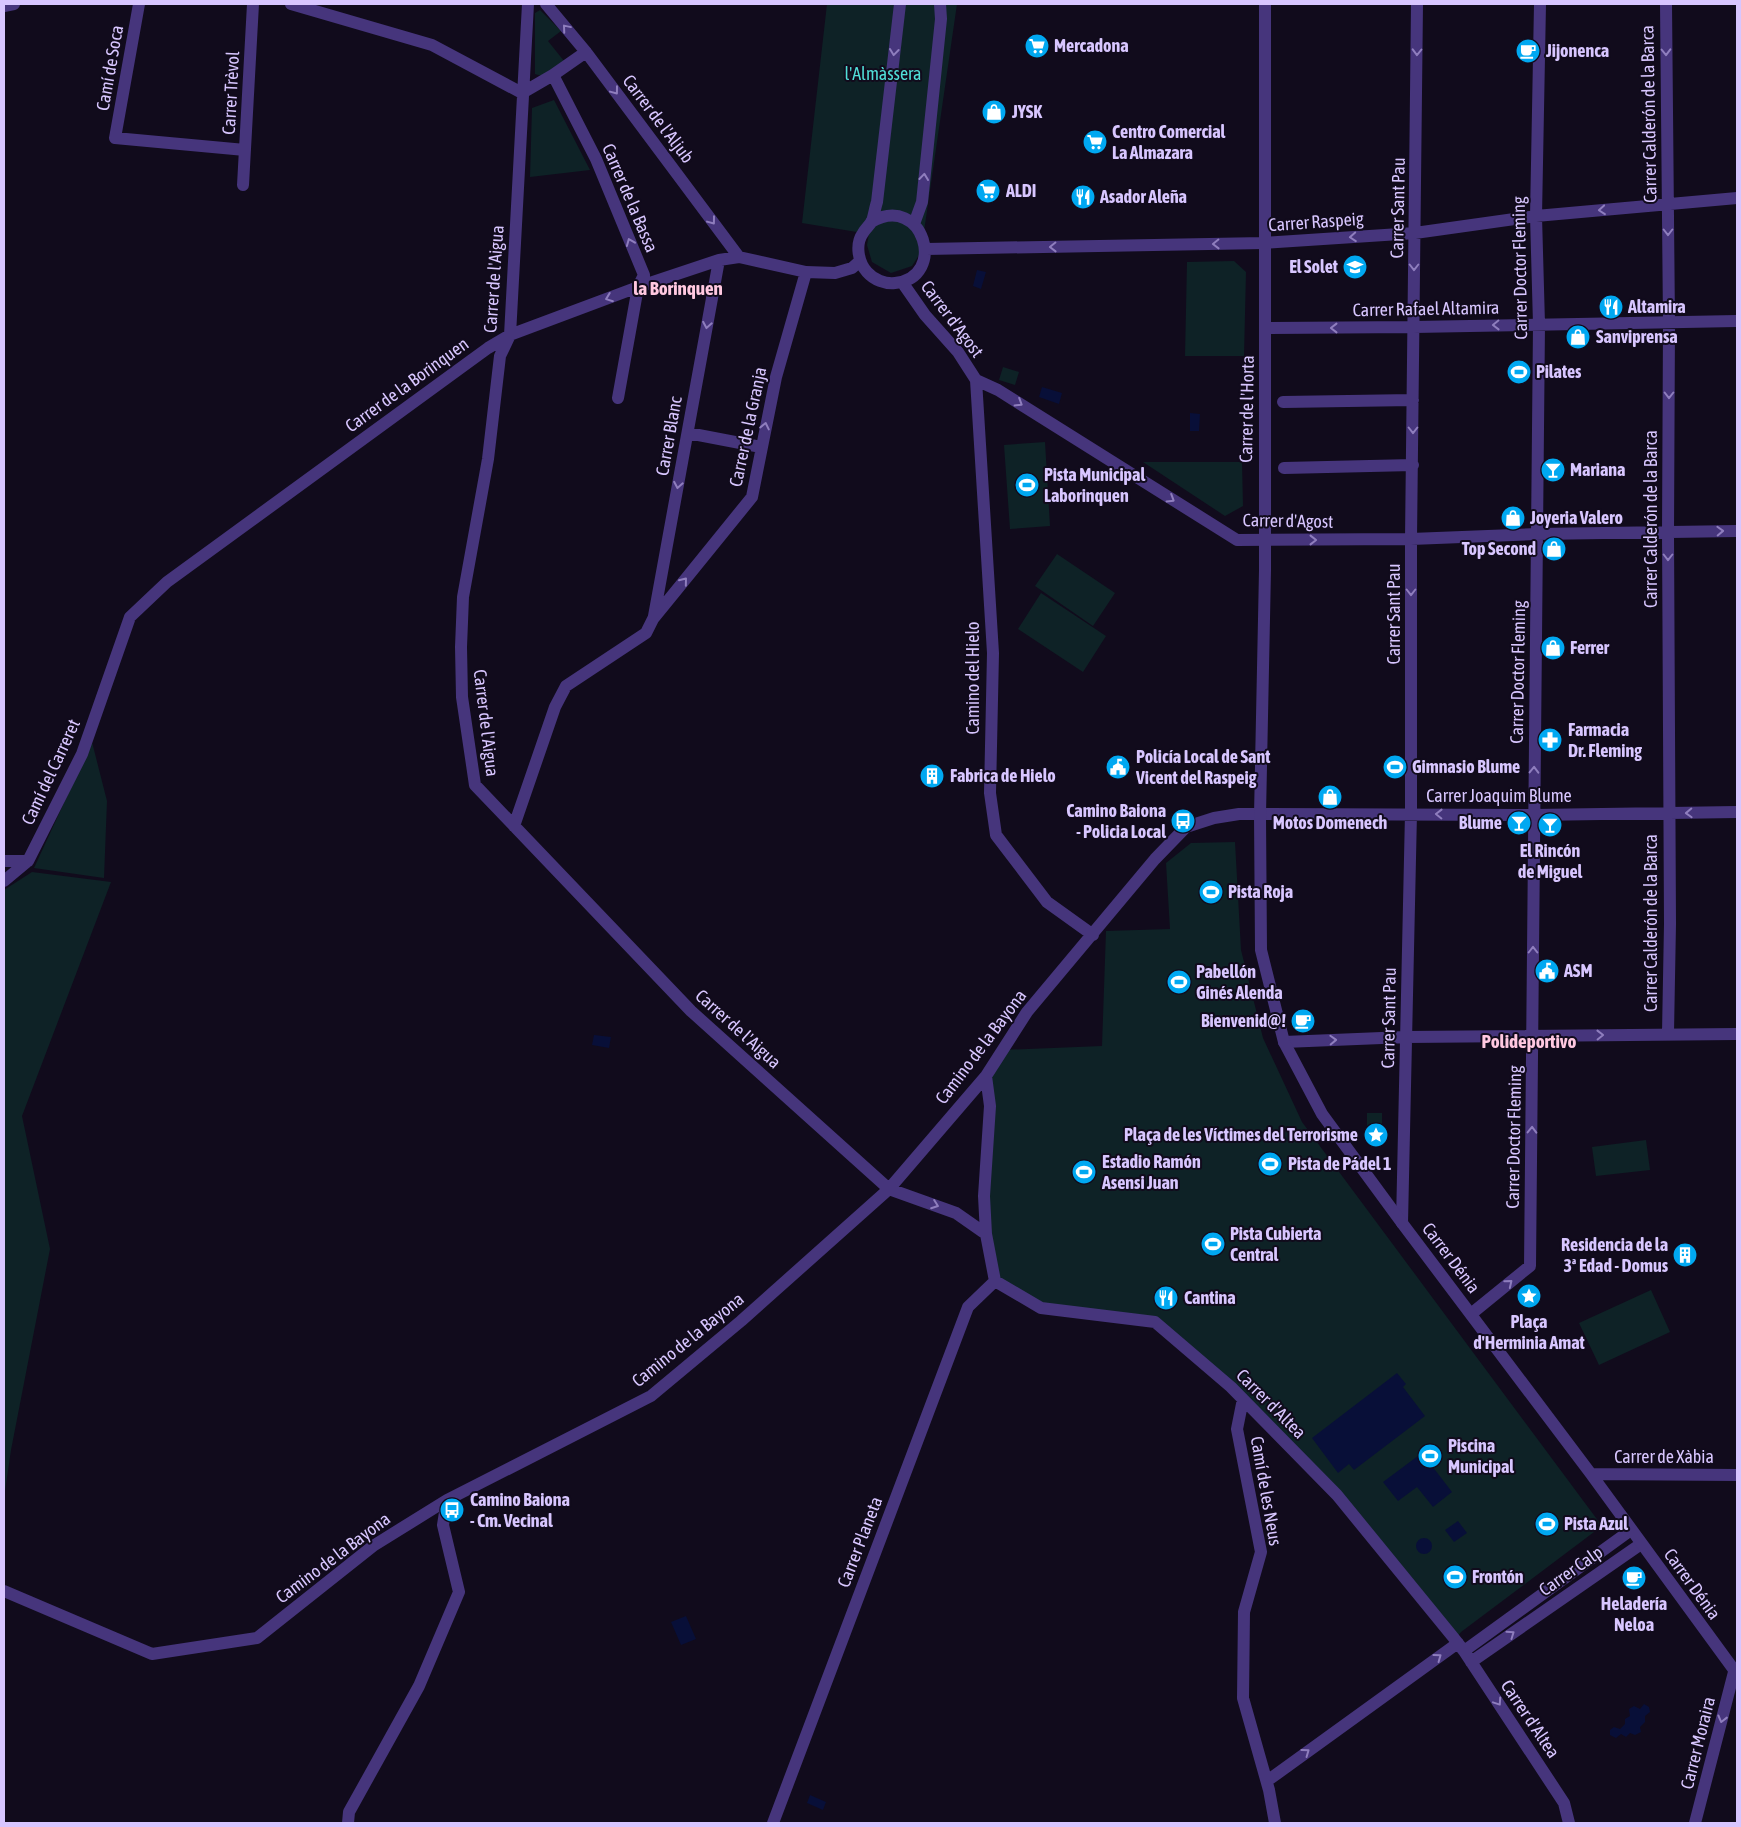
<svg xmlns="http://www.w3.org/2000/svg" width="1741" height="1827" font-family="'Asap Condensed',sans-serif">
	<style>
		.green { fill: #0e2226 }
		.water { fill: #080f38 }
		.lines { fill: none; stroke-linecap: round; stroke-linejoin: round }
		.minor { stroke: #46357c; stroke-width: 12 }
		.tertiary { stroke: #46357c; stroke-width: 12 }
		.oneway { stroke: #8f7ebe }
		.labels { text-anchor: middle; stroke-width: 4; stroke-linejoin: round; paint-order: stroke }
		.poi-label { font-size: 18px; font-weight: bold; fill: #d8c6ff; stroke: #110b1c; text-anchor: start }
		.street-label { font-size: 18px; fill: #d8c6ff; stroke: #110b1c }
		.park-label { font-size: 18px; fill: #51dfd8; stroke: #110b1c }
		.neighbourhood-label { font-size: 19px; font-weight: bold; fill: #ffc8e0; stroke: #110b1c }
	</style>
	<rect width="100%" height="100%" fill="#110b1c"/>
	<path class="green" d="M827,4h130l-36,248 -9,14 -21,7 -19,-11 -5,-17 2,-11 -67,-11z
		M540,10l21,21 -13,10 16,20 -22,15 -7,-2v-61z
		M554,100l36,70 -60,7 2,-69z
		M1234,261l12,11 -2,84h-59l2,-94z
		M1003,367l16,5 -4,13 -16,-5z
		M1045,442l5,84 -40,3 -6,-84z
		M1143,462h99l1,44 -18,10z
		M1057,554l58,39 -22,33 -58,-40z
		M1041,593l65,43 -23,36 -65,-43z
		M92,742l15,59 -3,77 -70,-10z
		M1235,842l6,108 22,88 39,84 300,404 -141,106 -3,4 -121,-141 -182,-173 -114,-14 -46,-27 -9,-47v-158l16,-26 100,-4 4,-115 64,-2 -4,-66 25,-20z
		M32,872l79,10 -89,234 28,133 -39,201 -7,48v-608z
		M1367,1113h15v28h-15z
		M1646,1140l4,30 -54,6 -4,-29z
		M1651,1290l19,42 -71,33 -20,-42z"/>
	<path class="water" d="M977,270l9,2 -5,17 -8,-3z
		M1042,387l20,6 -3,11 -20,-7z
		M1190,413l10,1 -1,17h-9z
		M594,1035l17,2 -2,11 -17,-3z
		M1397,1373l9,11 -3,3 22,29 -71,54 -5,-6 -11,9 -26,-35z
		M1422,1453l30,39 -19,15 -16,-20 -19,14 -15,-19z
		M1458,1521l9,12 -13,9 -9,-12z
		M1416 1546a8 8 0 1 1 16 0a8 8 0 1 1-16 0Z
		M686,1616l10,23 -15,6 -10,-23z
		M1644,1704l5,3 1,5 -5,4v6l-5,5 1,5 -6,3 -5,-2 -4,4 -5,-3 -5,4 -6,-3v-5l4,-3 6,2 5,-5v-5l5,-3 -1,-7 5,-3 6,3z
		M810,1795l16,7 -3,8 -16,-7z"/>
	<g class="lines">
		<path class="minor" d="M139,4l-24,134 130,12
			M291,4l141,41 90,48
			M528,4l-18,331 -10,21 -12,103 -25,138 -2,50 1,50 13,88 216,226 198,178 67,24 30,21
			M546,4l40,48 153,205
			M1666,4l3,319 -1,210 2,391 -2,109
			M4,6l10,-2
			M553,75l43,84 48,116 -6,12 -20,111
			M522,93l31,-18 33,-23
			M243,185l10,-181
			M871,222c53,-30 77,56 24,61 -10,1 -21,-3 -28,-11 -9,-10 -12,-28 -4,-39 2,-4 7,-8 9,-12 2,-6 3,-13 5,-19l23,-198
			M914,224l8,-22 19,-183 -1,-15
			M926,249l338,-6 151,-10 121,-17 201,-18
			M902,282l23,33 33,37 18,28 22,10 239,150 174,-1 126,-5 200,-3
			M1265,328l149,-1 323,-6
			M976,380l17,273 -3,140 6,42 51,67 46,33
			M1283,402l130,-2
			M688,433l73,14
			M1284,468l129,-3
			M654,616l65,-356
			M514,826l41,-119 11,-21 80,-53 7,-14 22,-27 77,-95 24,-120 30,-105
			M4,861h24l54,-107 48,-137 37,-35 321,-234 22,-13 128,-48 81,-27 20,-3 67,15 29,1 17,-5 8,-7
			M4,881l24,-20
			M1284,1042l122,-5 331,-3
			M986,1076l4,30 -6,90 2,38 9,47 46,27 114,14 76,65 106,108 116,142 11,14 100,152 5,20
			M1402,1223l9,-410v-274l6,-535
			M1471,1314l59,-48 9,-942 -3,-108 4,-212
			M1243,1399l-6,30 24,123 -17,60 -1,86 26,92 6,33
			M4,1591l148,63 105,-16 116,-92 74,-46 204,-104 90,-75 148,-132 97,-113 41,-64 128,-153 31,-32 28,-9 25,-4 295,1 203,-3
			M1464,1651l167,-121
			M1471,1662l170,-118
			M1267,1781l191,-138
			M348,1823l1,-11 70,-126 40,-94 -16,-67 4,-25
			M773,1823l195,-516 27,-26
			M1695,1823l39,-151"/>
		<path class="tertiary" d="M1265,4v566l-5,245 1,135 23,92 38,72 80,109 189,251 146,200
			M1591,1474l146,1"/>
	</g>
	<defs><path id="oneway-chevron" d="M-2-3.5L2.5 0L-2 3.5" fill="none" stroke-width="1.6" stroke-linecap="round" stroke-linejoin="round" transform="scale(1.25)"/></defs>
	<g class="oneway">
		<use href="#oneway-chevron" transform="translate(566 28) rotate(-130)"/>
		<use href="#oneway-chevron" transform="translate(894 52) rotate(97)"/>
		<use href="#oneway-chevron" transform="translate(1417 52) rotate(91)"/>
		<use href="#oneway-chevron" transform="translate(1666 52) rotate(89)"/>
		<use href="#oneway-chevron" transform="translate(615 91) rotate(53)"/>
		<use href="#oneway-chevron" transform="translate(924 177) rotate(-84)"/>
		<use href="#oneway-chevron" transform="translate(1602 210) rotate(175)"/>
		<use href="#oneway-chevron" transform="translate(712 221) rotate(53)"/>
		<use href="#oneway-chevron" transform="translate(1668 232) rotate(90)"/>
		<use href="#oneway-chevron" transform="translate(1353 237) rotate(176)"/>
		<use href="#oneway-chevron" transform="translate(630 242) rotate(-112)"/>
		<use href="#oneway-chevron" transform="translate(1216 244) rotate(179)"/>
		<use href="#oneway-chevron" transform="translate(1053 247) rotate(179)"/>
		<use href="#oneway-chevron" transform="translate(1414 267) rotate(90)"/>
		<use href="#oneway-chevron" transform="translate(609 298) rotate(159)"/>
		<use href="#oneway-chevron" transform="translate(707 325) rotate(100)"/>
		<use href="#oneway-chevron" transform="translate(1496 325) rotate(179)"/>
		<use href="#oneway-chevron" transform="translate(1334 328) rotate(180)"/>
		<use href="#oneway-chevron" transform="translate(1669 395) rotate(90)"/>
		<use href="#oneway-chevron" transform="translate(1019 403) rotate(32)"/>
		<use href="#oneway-chevron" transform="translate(765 426) rotate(-78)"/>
		<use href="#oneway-chevron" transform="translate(1413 430) rotate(90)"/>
		<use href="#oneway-chevron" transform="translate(678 485) rotate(100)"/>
		<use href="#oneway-chevron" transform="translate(1171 499) rotate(32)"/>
		<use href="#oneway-chevron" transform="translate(1720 531) rotate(-2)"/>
		<use href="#oneway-chevron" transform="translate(1313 540)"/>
		<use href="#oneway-chevron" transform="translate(1668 557) rotate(90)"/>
		<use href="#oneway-chevron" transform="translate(684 581) rotate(-51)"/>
		<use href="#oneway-chevron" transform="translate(1411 592) rotate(90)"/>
		<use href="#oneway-chevron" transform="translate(1534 770) rotate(-89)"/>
		<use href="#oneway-chevron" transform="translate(1689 813) rotate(178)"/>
		<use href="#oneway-chevron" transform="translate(1439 814) rotate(-179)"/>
		<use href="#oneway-chevron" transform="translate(1533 950) rotate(-90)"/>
		<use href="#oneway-chevron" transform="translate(1600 1035) rotate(-1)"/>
		<use href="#oneway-chevron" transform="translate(1333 1040) rotate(-2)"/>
		<use href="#oneway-chevron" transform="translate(1532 1130) rotate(-89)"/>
		<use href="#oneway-chevron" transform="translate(935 1205) rotate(20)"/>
		<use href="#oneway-chevron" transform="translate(1509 1283) rotate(-39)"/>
		<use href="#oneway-chevron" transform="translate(1511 1634) rotate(-35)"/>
		<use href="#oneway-chevron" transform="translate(1438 1657) rotate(-36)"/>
		<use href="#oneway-chevron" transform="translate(1498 1702) rotate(56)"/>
		<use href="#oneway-chevron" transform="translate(1722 1719) rotate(104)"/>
		<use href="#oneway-chevron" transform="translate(1306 1752) rotate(-36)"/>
	</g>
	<defs>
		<symbol id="supermarket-disc" viewBox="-11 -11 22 22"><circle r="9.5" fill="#00a8f1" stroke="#110b1c"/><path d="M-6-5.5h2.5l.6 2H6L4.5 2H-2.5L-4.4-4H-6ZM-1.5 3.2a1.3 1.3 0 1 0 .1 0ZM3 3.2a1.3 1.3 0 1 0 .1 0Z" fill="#fff"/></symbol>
		<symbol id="cafe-disc" viewBox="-11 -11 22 22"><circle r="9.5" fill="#00a8f1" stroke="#110b1c"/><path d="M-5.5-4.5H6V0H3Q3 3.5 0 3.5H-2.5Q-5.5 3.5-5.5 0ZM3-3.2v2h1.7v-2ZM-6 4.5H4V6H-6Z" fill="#fff"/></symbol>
		<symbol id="shop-disc" viewBox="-11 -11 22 22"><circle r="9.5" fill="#00a8f1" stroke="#110b1c"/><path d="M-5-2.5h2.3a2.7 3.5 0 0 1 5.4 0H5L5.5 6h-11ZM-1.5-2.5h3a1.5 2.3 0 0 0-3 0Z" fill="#fff"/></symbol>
		<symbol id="restaurant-disc" viewBox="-11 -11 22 22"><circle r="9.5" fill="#00a8f1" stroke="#110b1c"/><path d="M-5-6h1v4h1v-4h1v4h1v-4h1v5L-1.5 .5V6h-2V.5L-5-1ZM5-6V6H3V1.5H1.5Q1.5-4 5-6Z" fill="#fff"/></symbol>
		<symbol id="school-disc" viewBox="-11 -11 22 22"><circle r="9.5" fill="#00a8f1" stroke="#110b1c"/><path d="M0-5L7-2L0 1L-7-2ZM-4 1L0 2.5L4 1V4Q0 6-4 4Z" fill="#fff"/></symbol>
		<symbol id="stadium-disc" viewBox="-11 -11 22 22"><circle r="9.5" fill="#00a8f1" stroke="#110b1c"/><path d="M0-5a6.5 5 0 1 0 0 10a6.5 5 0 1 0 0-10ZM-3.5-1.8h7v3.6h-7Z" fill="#fff"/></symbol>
		<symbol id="bar-disc" viewBox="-11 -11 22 22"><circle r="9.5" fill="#00a8f1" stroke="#110b1c"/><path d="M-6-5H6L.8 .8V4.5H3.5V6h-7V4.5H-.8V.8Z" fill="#fff"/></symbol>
		<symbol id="pharmacy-disc" viewBox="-11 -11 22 22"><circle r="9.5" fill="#00a8f1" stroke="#110b1c"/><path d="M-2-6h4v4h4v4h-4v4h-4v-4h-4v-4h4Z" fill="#fff"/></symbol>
		<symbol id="civic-disc" viewBox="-11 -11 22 22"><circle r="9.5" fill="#00a8f1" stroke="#110b1c"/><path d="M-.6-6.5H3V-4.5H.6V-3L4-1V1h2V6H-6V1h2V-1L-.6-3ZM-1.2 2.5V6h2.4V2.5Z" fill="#fff"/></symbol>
		<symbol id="building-disc" viewBox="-11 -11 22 22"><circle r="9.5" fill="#00a8f1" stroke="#110b1c"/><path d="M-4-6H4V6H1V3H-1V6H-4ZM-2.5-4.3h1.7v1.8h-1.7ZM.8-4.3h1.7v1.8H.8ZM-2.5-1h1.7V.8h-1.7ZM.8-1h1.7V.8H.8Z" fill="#fff"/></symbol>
		<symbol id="bus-disc" viewBox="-11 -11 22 22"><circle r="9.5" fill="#00a8f1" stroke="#110b1c"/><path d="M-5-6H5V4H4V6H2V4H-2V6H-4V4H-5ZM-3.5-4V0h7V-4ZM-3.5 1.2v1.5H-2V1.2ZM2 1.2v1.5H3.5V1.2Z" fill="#fff"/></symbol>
		<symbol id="sight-disc" viewBox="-11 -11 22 22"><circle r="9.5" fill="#00a8f1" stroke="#110b1c"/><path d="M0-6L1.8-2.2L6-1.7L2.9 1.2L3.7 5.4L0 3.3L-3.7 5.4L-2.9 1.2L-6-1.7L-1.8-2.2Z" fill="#fff"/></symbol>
	</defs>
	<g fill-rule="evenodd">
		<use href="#supermarket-disc" x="1023" y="32" width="28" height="28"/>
		<use href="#cafe-disc" x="1514" y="37" width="28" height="28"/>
		<use href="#shop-disc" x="980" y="98" width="28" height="28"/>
		<use href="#supermarket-disc" x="1081" y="128" width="28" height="28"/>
		<use href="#supermarket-disc" x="974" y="177" width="28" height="28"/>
		<use href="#restaurant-disc" x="1069" y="183" width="28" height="28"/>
		<use href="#school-disc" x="1341" y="253" width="28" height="28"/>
		<use href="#restaurant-disc" x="1597" y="293" width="28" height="28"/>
		<use href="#shop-disc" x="1564" y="323" width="28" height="28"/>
		<use href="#stadium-disc" x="1505" y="358" width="28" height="28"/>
		<use href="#bar-disc" x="1539" y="456" width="28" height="28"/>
		<use href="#stadium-disc" x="1013" y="471" width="28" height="28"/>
		<use href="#shop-disc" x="1499" y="504" width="28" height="28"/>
		<use href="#shop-disc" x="1540" y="535" width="28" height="28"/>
		<use href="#shop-disc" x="1539" y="634" width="28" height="28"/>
		<use href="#pharmacy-disc" x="1536" y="726" width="28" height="28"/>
		<use href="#civic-disc" x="1104" y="753" width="28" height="28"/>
		<use href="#stadium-disc" x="1381" y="753" width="28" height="28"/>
		<use href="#building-disc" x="918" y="762" width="28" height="28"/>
		<use href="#shop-disc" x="1316" y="783" width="28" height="28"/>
		<use href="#bus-disc" x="1169" y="807" width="28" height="28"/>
		<use href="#bar-disc" x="1505" y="809" width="28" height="28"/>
		<use href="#bar-disc" x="1536" y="811" width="28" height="28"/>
		<use href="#stadium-disc" x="1197" y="878" width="28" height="28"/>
		<use href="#civic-disc" x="1533" y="957" width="28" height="28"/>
		<use href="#stadium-disc" x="1165" y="968" width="28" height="28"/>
		<use href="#cafe-disc" x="1289" y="1007" width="28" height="28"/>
		<use href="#sight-disc" x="1362" y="1121" width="28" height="28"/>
		<use href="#stadium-disc" x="1256" y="1150" width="28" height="28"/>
		<use href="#stadium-disc" x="1070" y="1158" width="28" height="28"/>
		<use href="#stadium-disc" x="1199" y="1230" width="28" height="28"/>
		<use href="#building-disc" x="1671" y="1241" width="28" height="28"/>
		<use href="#sight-disc" x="1515" y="1282" width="28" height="28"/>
		<use href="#restaurant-disc" x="1152" y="1284" width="28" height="28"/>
		<use href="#stadium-disc" x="1416" y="1442" width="28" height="28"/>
		<use href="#bus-disc" x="438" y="1496" width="28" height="28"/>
		<use href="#stadium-disc" x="1533" y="1510" width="28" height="28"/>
		<use href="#stadium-disc" x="1441" y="1563" width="28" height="28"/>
		<use href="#cafe-disc" x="1620" y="1564" width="28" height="28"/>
	</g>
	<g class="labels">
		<g class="poi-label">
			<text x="1054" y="52">Mercadona</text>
			<text x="1546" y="57">Jijonenca</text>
			<text x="1012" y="118">JYSK</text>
			<text x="1112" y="138">Centro Comercial<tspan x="1112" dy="21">La Almazara</tspan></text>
			<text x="1006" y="197">ALDI</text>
			<text x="1100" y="203">Asador Aleña</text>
			<text x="1338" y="273" text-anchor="end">El Solet</text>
			<text x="1628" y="313">Altamira</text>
			<text x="1596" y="343">Sanviprensa</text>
			<text x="1536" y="378">Pilates</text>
			<text x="1570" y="476">Mariana</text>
			<text x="1044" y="481">Pista Municipal<tspan x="1044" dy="21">Laborinquen</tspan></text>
			<text x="1530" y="524">Joyeria Valero</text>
			<text x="1536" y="555" text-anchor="end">Top Second</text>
			<text x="1570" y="654">Ferrer</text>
			<text x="1568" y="736">Farmacia<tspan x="1568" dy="21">Dr. Fleming</tspan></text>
			<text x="1136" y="763">Policía Local de Sant<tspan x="1136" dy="21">Vicent del Raspeig</tspan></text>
			<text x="1412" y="773">Gimnasio Blume</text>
			<text x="950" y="782">Fabrica de Hielo</text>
			<text x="1166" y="817" text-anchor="end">Camino Baiona<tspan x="1166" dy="21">- Policia Local</tspan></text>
			<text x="1330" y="829" text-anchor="middle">Motos Domenech</text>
			<text x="1502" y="829" text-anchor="end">Blume</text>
			<text x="1550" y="857" text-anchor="middle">El Rincón<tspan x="1550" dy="21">de Miguel</tspan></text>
			<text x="1228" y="898">Pista Roja</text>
			<text x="1564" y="977">ASM</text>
			<text x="1196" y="978">Pabellón<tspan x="1196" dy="21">Ginés Alenda</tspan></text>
			<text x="1286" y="1027" text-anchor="end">Bienvenid@!</text>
			<text x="1358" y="1141" text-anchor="end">Plaça de les Víctimes del Terrorisme</text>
			<text x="1102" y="1168">Estadio Ramón<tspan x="1102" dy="21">Asensi Juan</tspan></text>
			<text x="1288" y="1170">Pista de Pádel 1</text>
			<text x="1230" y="1240">Pista Cubierta<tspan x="1230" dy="21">Central</tspan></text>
			<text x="1668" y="1251" text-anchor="end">Residencia de la<tspan x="1668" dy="21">3ª Edad - Domus</tspan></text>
			<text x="1184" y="1304">Cantina</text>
			<text x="1529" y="1328" text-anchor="middle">Plaça<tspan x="1529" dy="21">d'Herminia Amat</tspan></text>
			<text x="1448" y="1452">Piscina<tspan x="1448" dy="21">Municipal</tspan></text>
			<text x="470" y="1506">Camino Baiona<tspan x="470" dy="21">- Cm. Vecinal</tspan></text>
			<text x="1564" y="1530">Pista Azul</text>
			<text x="1472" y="1583">Frontón</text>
			<text x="1634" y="1610" text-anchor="middle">Heladería<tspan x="1634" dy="21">Neloa</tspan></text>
		</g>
		<g class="street-label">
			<text transform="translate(110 68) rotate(-80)" y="6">Camí de Soca</text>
			<text transform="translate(231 93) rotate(-87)" y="6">Carrer Trèvol</text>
			<text transform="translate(1649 114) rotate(-91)" y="6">Carrer Calderón de la Barca</text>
			<text transform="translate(658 119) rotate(53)" y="6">Carrer de l'Aljub</text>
			<text transform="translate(630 198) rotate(67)" y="6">Carrer de la Bassa</text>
			<text transform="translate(1398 208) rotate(-89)" y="6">Carrer Sant Pau</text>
			<text transform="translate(1316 222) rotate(-4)" y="6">Carrer Raspeig</text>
			<text transform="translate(1520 268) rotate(-91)" y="6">Carrer Doctor Fleming</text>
			<text transform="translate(494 279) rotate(-86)" y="6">Carrer de l'Aigua</text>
			<text transform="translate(1426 309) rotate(-1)" y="6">Carrer Rafael Altamira</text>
			<text transform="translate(952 319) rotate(53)" y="6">Carrer d'Agost</text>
			<text transform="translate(407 385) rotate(-36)" y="6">Carrer de la Borinquen</text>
			<text transform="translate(1247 409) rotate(-89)" y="6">Carrer de l'Horta</text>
			<text transform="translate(748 427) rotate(-78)" y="6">Carrer de la Granja</text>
			<text transform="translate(669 436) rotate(-80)" y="6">Carrer Blanc</text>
			<text transform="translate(1651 519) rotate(-90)" y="6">Carrer Calderón de la Barca</text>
			<text transform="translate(1288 521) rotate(1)" y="6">Carrer d'Agost</text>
			<text transform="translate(1394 614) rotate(-90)" y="6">Carrer Sant Pau</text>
			<text transform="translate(1518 672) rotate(-89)" y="6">Carrer Doctor Fleming</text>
			<text transform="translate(973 678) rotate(-90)" y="6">Camino del Hielo</text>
			<text transform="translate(486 723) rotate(83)" y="6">Carrer de l'Aigua</text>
			<text transform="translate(51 772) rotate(-65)" y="6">Camí del Carreret</text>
			<text x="1499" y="802">Carrer Joaquim Blume</text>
			<text transform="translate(1651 923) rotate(-90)" y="6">Carrer Calderón de la Barca</text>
			<text transform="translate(1389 1018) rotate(-89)" y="6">Carrer Sant Pau</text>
			<text transform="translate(738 1029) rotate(42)" y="6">Carrer de l'Aigua</text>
			<text transform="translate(981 1047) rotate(-53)" y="6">Camino de la Bayona</text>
			<text transform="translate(1514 1137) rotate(-89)" y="6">Carrer Doctor Fleming</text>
			<text transform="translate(1451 1258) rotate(53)" y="6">Carrer Dénia</text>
			<text transform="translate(688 1340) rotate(-39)" y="6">Camino de la Bayona</text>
			<text transform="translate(1271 1404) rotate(45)" y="6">Carrer d'Altea</text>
			<text x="1664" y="1463">Carrer de Xàbia</text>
			<text transform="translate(1266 1491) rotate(80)" y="6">Camí de les Neus</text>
			<text transform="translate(860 1542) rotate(-69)" y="6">Carrer Planeta</text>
			<text transform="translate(333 1558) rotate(-37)" y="6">Camino de la Bayona</text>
			<text transform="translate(1571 1571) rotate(-35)" y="6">Carrer Calp</text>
			<text transform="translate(1692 1584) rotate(54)" y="6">Carrer Dénia</text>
			<text transform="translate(1530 1719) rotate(56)" y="6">Carrer d'Altea</text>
			<text transform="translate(1698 1743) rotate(-76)" y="6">Carrer Moraira</text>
		</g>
		<g class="park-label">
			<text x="883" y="80">l'Almàssera</text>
		</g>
		<g class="neighbourhood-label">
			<text x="678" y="295">la Borinquen</text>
			<text x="1529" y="1048">Polideportivo</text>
		</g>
	</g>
	<rect width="1741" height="1827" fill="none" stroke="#d8c6ff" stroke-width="10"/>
</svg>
